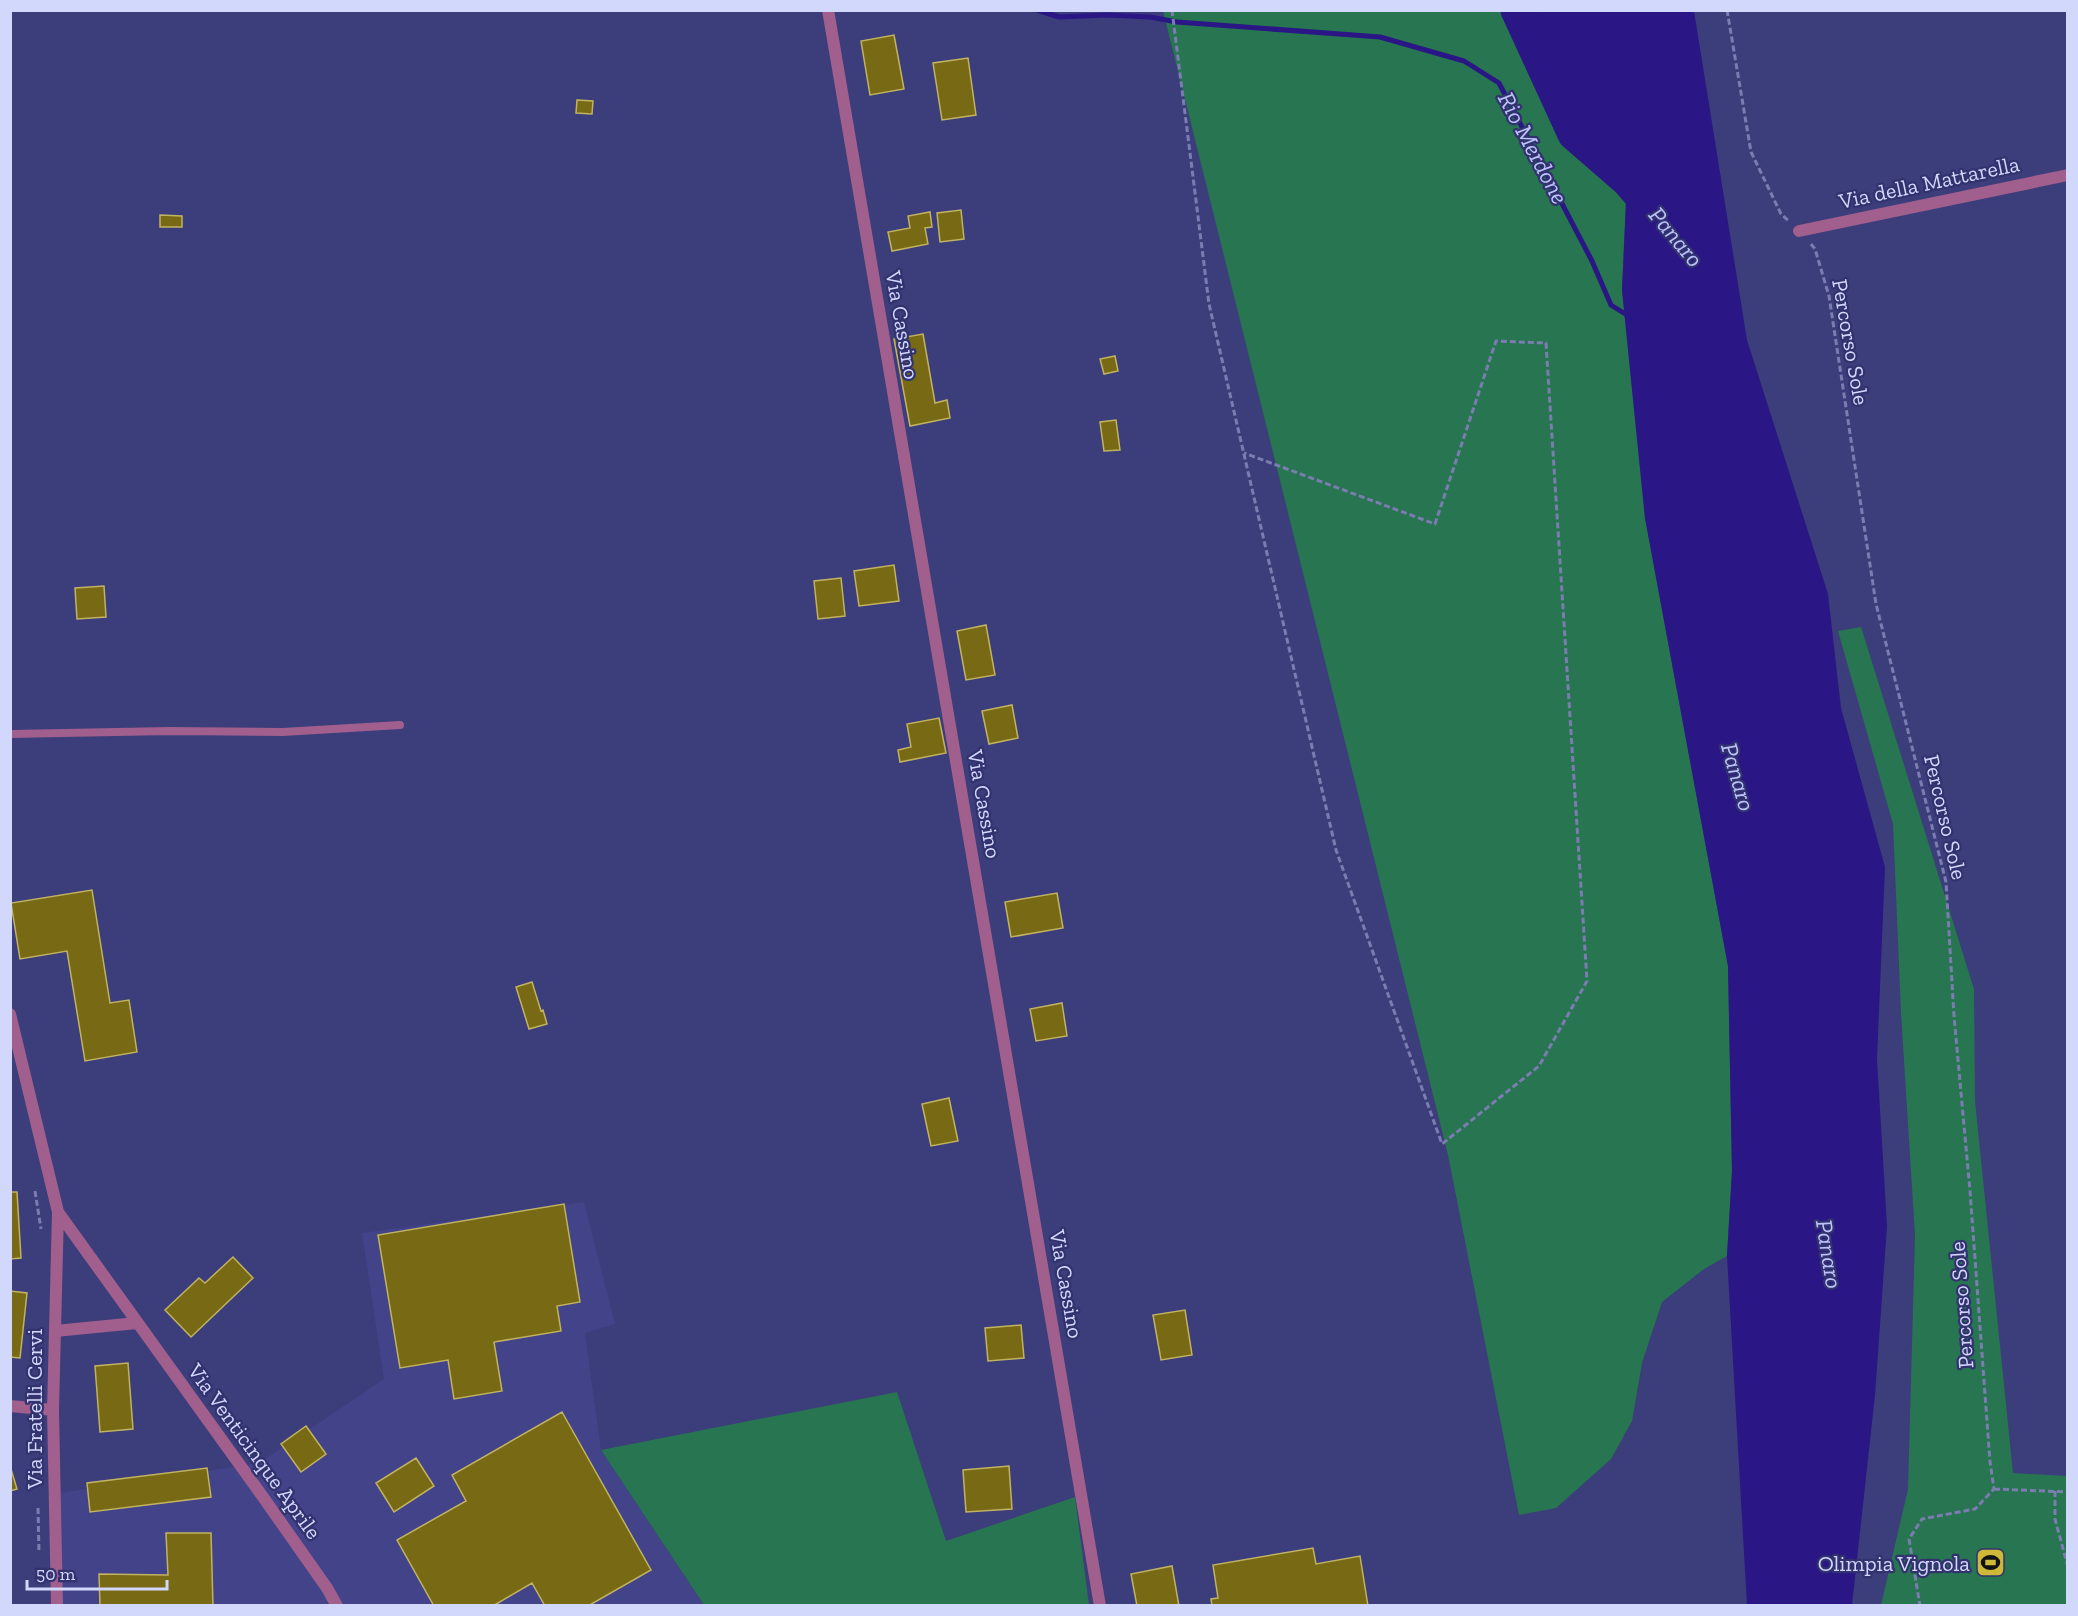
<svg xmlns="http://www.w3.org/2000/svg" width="2078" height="1616" font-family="'Zilla Slab',serif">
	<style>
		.built { fill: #424389 }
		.green { fill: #277551 }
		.water { fill: #2a1685 }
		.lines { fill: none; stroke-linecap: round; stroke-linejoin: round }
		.stream { stroke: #2a1685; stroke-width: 5 }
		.river { stroke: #2a1685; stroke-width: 33 }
		.building { fill: #786a14; stroke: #c1b362; stroke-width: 1.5 }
		.path { stroke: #7b7db1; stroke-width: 3; stroke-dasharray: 6 3; stroke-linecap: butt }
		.lane { stroke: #a05f8c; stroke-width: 8 }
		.street { stroke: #a05f8c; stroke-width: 12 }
		.labels { text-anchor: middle; stroke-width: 4.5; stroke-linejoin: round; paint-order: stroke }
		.street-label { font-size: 22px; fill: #d2d7fc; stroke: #32326f }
		.poi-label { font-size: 22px; fill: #d2d7fc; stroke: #32326f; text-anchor: end }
		.water-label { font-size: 24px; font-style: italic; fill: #bcc3fb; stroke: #32326f }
	</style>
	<rect width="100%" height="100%" fill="#3c3d7b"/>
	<path class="built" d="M584,1202l31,122 -30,9 16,117 103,155 -647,1 2,-113 200,-30 125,-84 -22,-146z"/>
	<path class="green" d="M1163,11h354l57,123 53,46 -5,110 23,228 83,448 4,205 -5,85 -23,13 -42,33 -20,61 -10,58 -21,38 -55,49 -37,7 -71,-360z
		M1861,627l113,362 1,112 38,372 54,3v129h-186l27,-116 7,-254 -14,-222 -8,-189 -55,-193z
		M897,1392l49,149 129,-44 14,108h-385l-103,-155z"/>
	<path class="water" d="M1517,11h177l53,329 81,254 13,114 44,159 -8,192 10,167 -12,169 -23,210h-105l-20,-349 5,-85 -4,-205 -83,-448 -23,-228 5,-110 -53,-46z"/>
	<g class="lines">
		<path class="stream" d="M1037,10l22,7 48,-2 43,2 27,5 203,15 84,24 35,22 93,178 19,44 19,12"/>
		<path class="river" d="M1517,10l57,124 53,46 27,31"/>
	</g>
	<path class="building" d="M894,35l10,54 -34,6 -9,-54z
		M968,58l8,57 -34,5 -9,-57z
		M577,100l16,1 -1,13 -16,-1z
		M961,210l3,29 -24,3 -3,-29z
		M930,212l2,15 -7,1 3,16 -36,7 -4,-19 22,-4 -2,-12z
		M160,215l22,1v11h-22z
		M923,334l12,69 12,-3 3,18 -40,8 -16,-87z
		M1115,356l3,15 -14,3 -4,-15z
		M1116,420l4,30 -16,1 -4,-29z
		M894,565l5,36 -40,5 -5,-35z
		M841,578l4,38 -27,3 -4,-38z
		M104,586l2,31 -29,2 -2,-31z
		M986,625l9,50 -29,5 -9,-49z
		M1012,705l6,33 -29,6 -7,-33z
		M939,718l7,35 -46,9 -2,-12 13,-3 -4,-23z
		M92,890l18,113 19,-3 8,52 -52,9 -18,-110 -47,8 -9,-56z
		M1057,893l6,35 -52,9 -6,-35z
		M532,982l9,29 2,-1 4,14 -18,5 -13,-42z
		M1062,1003l5,33 -31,5 -6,-32z
		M949,1098l9,43 -27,5 -9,-42z
		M10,1192h7l4,66 -11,1z
		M564,1204l16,98 -23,4 4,25 -67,11 8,49 -48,8 -6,-39 -48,8 -22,-133z
		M233,1257l20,21 -62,59 -26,-27 34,-32 6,5z
		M10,1291l17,2 -7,65 -10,-1z
		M1185,1310l7,45 -31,5 -8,-45z
		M1021,1325l3,33 -36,3 -3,-33z
		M128,1363l5,66 -33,3 -5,-66z
		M562,1412l89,158 -63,36h-43l-13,-23 -39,23h-59l-37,-66 69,-39 -14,-26z
		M306,1426l20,28 -25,18 -20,-28z
		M416,1458l18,28 -40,26 -18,-29z
		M10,1466l7,23 -7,2z
		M1009,1466l3,43 -46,3 -3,-42z
		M207,1468l4,29 -121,15 -3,-29z
		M166,1533h45l2,73h-113l-1,-32 69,1z
		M1313,1548l3,16 44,-8 8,50h-156l-1,-7 7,-1 -5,-33z
		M1172,1566l7,40h-42l-6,-32z"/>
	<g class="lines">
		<path class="path" d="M1172,10l37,294 127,546 106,294 97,-78 48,-85 -41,-638 -50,-2 -61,183 -191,-71
			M1727,10l24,142 30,62 9,8
			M1811,244l4,5 14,47 47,308 70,278 8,134 16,175 20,271 4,27 -19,20 -53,10 -13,20 11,67
			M35,1191l6,38
			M1994,1489l74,3
			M2055,1491v28l13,48
			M38,1508l1,45"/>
		<path class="lane" d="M10,734l160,-3 113,1 117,-7"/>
		<path class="street" d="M828,10l272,1596
			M1799,231l269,-56
			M10,1014l48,198 205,285 64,91 10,18
			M55,1331l82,-8
			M10,1406l43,4
			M57,1606l-4,-196 5,-198"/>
	</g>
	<defs>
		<symbol id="stadium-square" viewBox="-11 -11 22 22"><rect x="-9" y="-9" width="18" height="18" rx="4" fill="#ceb837" stroke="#32326f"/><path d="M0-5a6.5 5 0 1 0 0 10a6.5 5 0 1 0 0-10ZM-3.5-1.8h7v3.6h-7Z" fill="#111"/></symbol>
	</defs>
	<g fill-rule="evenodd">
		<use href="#stadium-square" x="1974" y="1546" width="33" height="33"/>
	</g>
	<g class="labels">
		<g class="street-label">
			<text transform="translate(1929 182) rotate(-12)" y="8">Via della Mattarella</text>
			<text transform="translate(903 325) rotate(80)" y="8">Via Cassino</text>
			<text transform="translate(1851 342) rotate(80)" y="8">Percorso Sole</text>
			<text transform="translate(985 804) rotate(80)" y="8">Via Cassino</text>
			<text transform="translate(1946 817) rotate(77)" y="8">Percorso Sole</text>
			<text transform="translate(1067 1284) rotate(80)" y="8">Via Cassino</text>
			<text transform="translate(1961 1305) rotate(-94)" y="8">Percorso Sole</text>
			<text transform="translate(34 1409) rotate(-90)" y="8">Via Fratelli Cervi</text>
			<text transform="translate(255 1451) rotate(54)" y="8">Via Venticinque Aprile</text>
		</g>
		<g class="poi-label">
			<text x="1970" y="1571">Olimpia Vignola</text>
		</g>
		<g class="water-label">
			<text transform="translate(1533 148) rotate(62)" y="8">Rio Merdone</text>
			<text transform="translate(1676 237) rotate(50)" y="8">Panaro</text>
			<text transform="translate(1738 777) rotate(74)" y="8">Panaro</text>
			<text transform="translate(1829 1254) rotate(81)" y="8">Panaro</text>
		</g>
	</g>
	<rect width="2078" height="1616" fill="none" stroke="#d2d7fc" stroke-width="24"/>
	<path d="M27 1580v9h140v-9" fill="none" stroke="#d2d7fc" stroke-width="3"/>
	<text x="36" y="1580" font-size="18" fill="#d2d7fc" stroke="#32326f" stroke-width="4.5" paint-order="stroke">50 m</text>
</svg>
